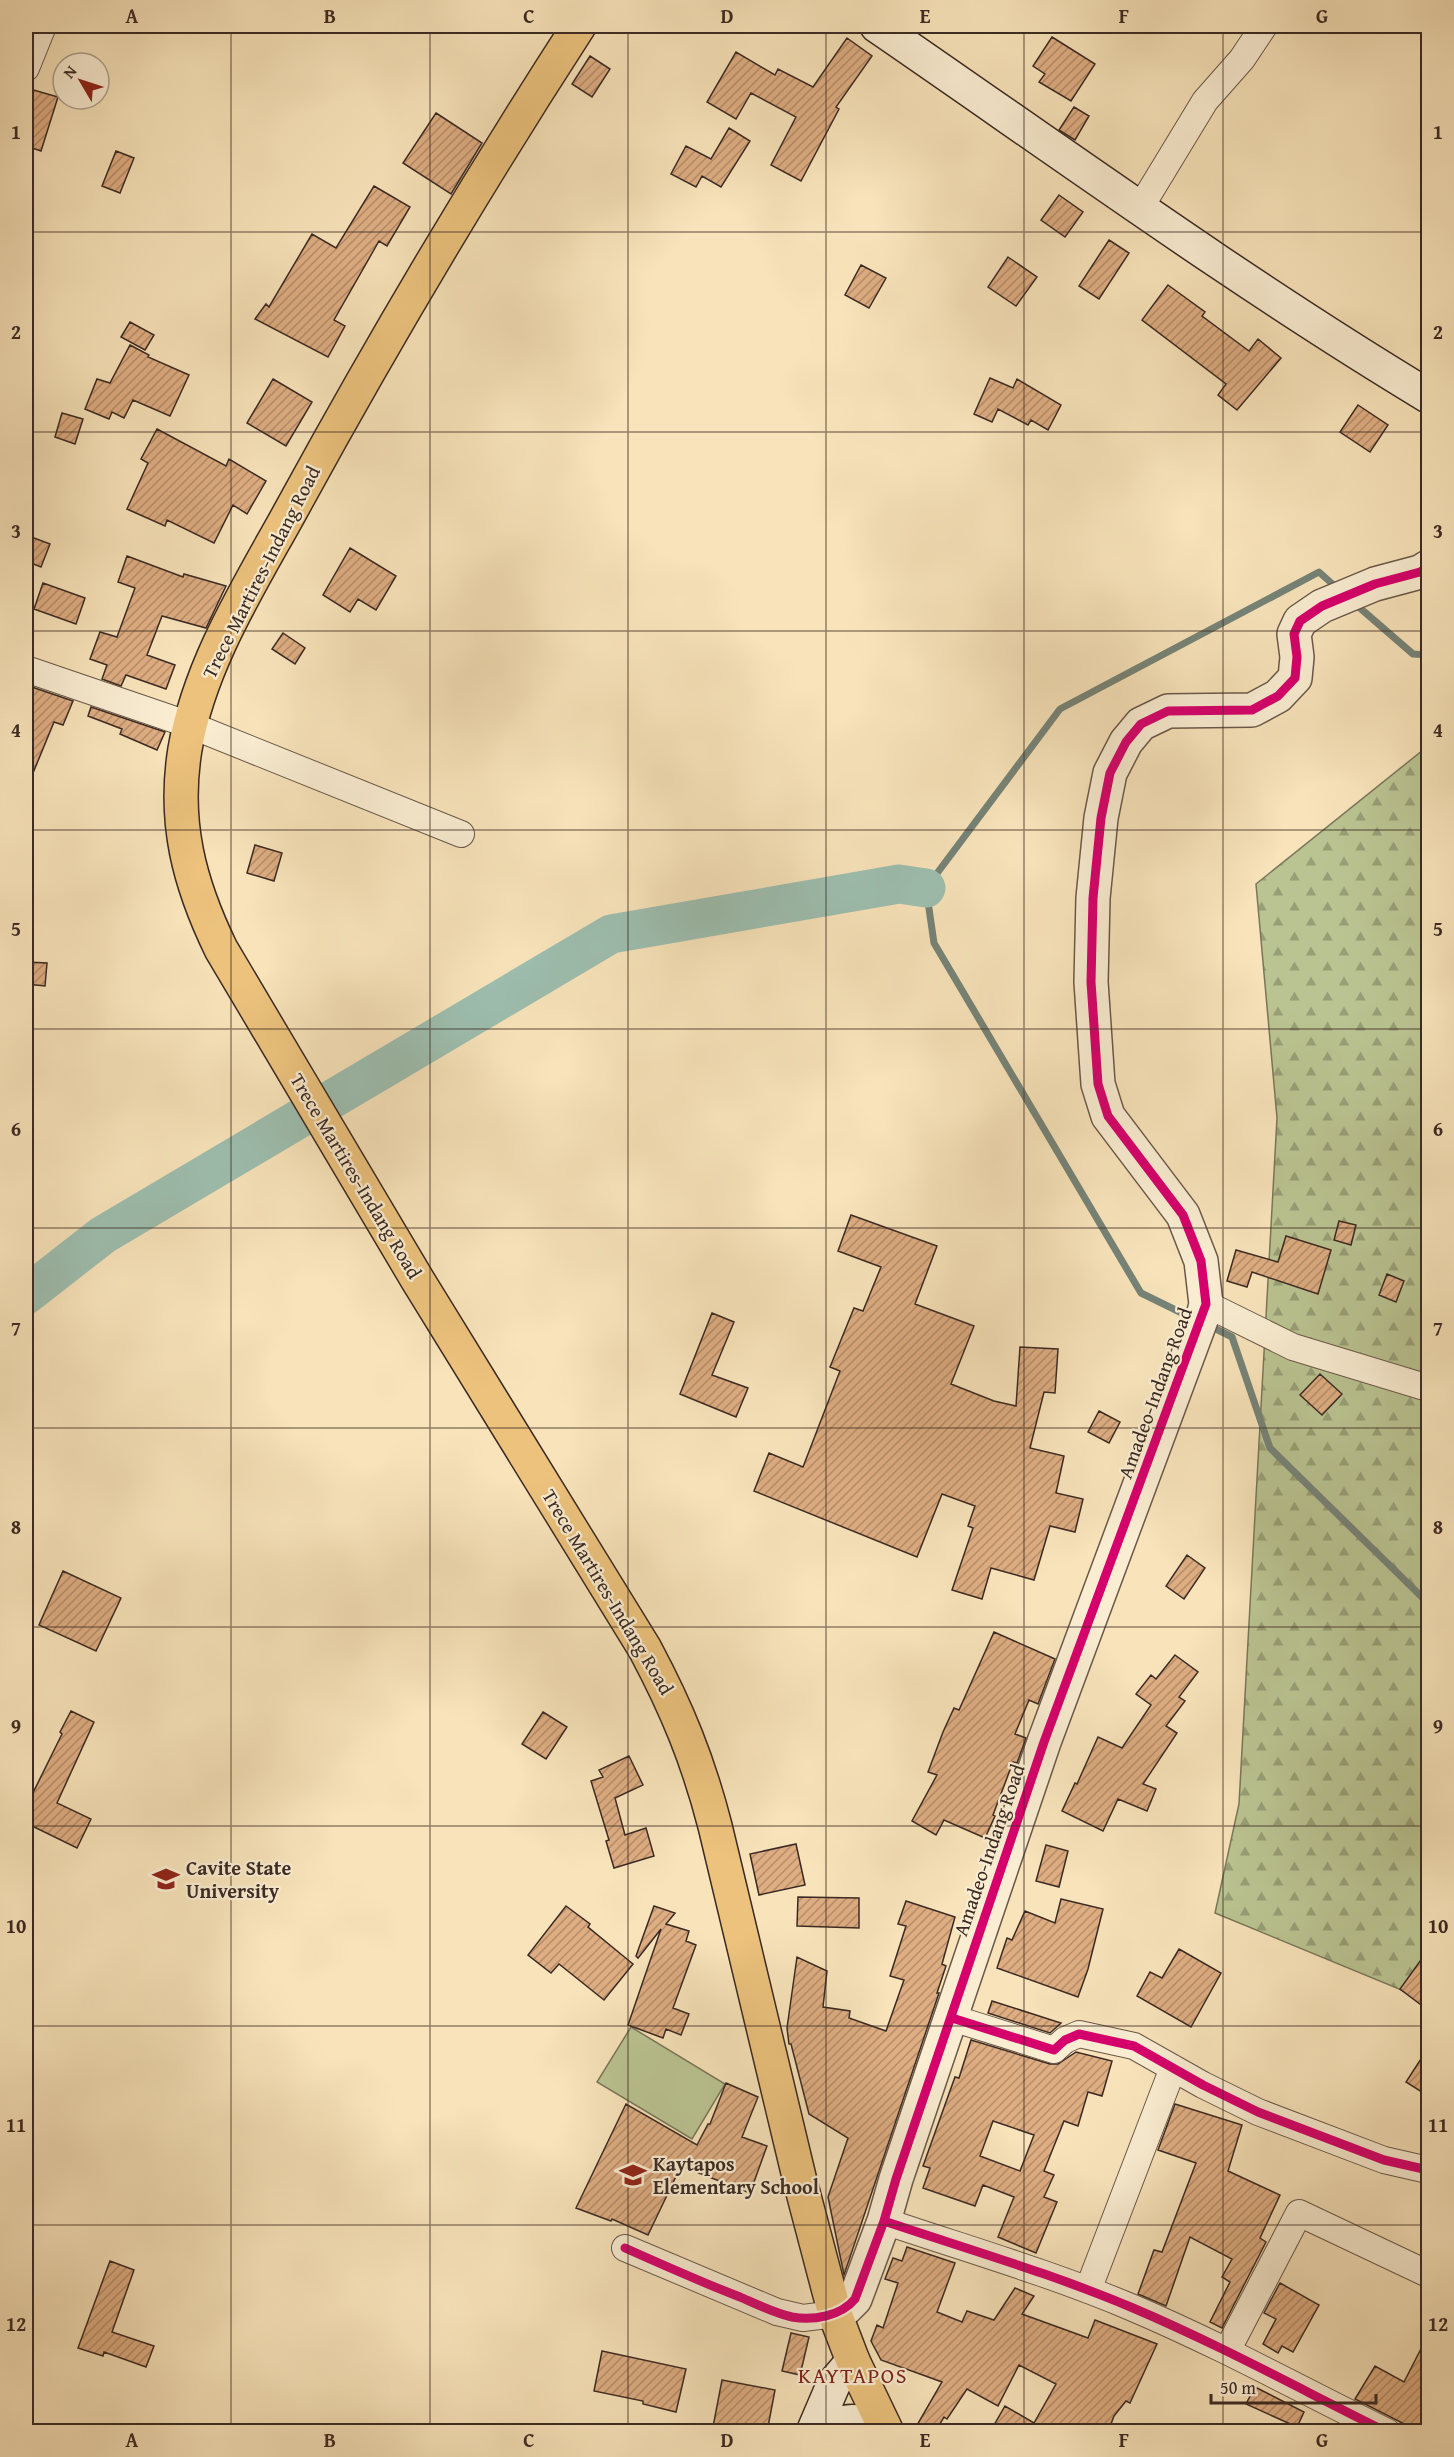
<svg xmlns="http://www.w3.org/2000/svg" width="1454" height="2457" font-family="'Gentium Book Plus',serif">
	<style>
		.forest { fill: url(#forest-firs); stroke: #7a775a; stroke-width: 1.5 }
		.pitch { fill: #bac492; stroke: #7a775a; stroke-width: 1.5 }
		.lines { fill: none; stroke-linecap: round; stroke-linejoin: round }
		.stream { stroke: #768377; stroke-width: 7 }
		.river { stroke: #9dbeaf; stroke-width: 39 }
		.building { fill: url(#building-hatch); stroke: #3b2a23; stroke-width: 1.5; fill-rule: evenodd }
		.minor-casing { stroke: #6a5849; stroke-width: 28 }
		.tertiary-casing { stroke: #6a5849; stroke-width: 36 }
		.secondary-casing { stroke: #3b2a23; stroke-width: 36 }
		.primary-casing { stroke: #3b2a23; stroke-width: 36 }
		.minor { stroke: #faedd2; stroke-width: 26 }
		.tertiary { stroke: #faedd2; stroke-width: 33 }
		.secondary { stroke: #faedd2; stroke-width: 33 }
		.primary { stroke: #ecc27d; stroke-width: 33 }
		.cycleway-casing { stroke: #faedd2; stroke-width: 13 }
		.cycleway { stroke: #d6006c; stroke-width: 9 }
		.grid { fill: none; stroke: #3b2a23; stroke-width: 1.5; stroke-opacity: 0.55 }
		.labels { text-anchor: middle; stroke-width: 4.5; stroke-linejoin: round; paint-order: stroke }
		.street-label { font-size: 20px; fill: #3b2a23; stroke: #faedd2 }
		.poi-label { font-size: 20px; font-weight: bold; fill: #3b2a23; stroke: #faedd2; text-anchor: start }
		.quarter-label { font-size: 22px; letter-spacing: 1.5px; fill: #7a1f14; stroke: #faedd2 }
		.neatline { fill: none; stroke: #3b2a23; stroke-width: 2 }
		.grid-label { font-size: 20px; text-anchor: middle; font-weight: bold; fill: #3b2a23 }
	</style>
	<defs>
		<pattern id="forest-firs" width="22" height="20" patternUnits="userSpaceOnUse" patternTransform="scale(1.5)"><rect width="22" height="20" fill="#bac492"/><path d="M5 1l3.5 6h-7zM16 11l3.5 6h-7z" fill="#989f77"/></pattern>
		<pattern id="building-hatch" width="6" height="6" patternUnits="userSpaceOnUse" patternTransform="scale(1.5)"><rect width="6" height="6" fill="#dead82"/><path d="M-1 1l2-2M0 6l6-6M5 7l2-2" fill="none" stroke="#b58d6a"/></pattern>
	</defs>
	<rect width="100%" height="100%" fill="#f8e3ba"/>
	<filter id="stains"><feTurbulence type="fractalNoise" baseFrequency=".00333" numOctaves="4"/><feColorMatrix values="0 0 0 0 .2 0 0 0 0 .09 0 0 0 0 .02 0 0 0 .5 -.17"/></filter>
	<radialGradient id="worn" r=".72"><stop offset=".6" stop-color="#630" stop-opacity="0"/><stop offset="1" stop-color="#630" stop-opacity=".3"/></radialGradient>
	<path class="forest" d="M1428,746v1255l-213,-88 24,-109 38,-686 -21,-234z"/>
	<path class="pitch" d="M631,2027l94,57 -33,55 -95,-57z"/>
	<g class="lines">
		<path class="stream" d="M1353,602l60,52 15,1
			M1192,1318l-51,-25 -207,-350 -8,-55 134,-179 259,-137 19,17
			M1208,1325l24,12 38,111 158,155"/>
		<path class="river" d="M26,1295l77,-60 508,-301 288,-50 27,4"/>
	</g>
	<path class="building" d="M1052,37l43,27 -24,37 -32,-19 6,-8 -12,-8z
		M847,38l25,18 -36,51 3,2 -38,72 -30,-16 25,-48 -45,-24 -15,26 -29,-17 29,-50 39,23 3,-6 35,18z
		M590,56l20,13 -18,28 -20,-13z
		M30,89l28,8 -17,54 -15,-5v-44z
		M1074,107l15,9 -14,24 -16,-10z
		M436,113l46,30 -31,51 -48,-31z
		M729,128l21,13 -29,46 -19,-11 -6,11 -25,-13 15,-28 25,13z
		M116,151l18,7 -14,35 -18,-7z
		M374,186l36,21 -23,39 -8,-5 -45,79 11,6 -17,31 -73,-38 11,-15 3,3 43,-73 24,14z
		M1059,195l24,17 -18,25 -24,-17z
		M1109,240l20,13 -30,46 -20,-13z
		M1008,257l29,20 -21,29 -28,-19z
		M861,265l25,13 -17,30 -24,-13z
		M1168,285l37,27 -3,4 47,35 9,-12 23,19 -44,52 -19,-15 8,-11 -84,-64z
		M130,322l24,13 -9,15 -24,-13z
		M130,345l19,10 -1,2 41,18 -19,41 -37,-16 -9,18 -12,-6 -3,7 -24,-10 12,-30 13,4z
		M990,378l23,10 4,-9 44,26 -13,25 -17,-10 -3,5 -30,-16 -6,13 -18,-8z
		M273,379l39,23 -26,44 -39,-23z
		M1358,405l30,20 -18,27 -30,-20z
		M62,413l21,6 -8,25 -20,-7z
		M157,429l69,37 3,-7 37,22 -19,33 -14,-9 -19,38 -47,-23 -2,6 -38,-17 21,-46 -7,-4z
		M26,535l24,9 -9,23 -15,-6z
		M350,548l46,28 -20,34 -18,-11 -8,13 -27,-17z
		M127,556l56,21 1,-3 42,12 -20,42 -44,-12 -15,39 28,10 -9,24 -40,-14 -5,11 -19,-7 5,-14 -17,-6 10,-27 17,5 18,-49 -17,-6z
		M43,583l42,15 -9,26 -42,-15z
		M283,633l22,15 -10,16 -23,-15z
		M26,685l47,16 -10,24 -9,-3 -28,68z
		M91,707l74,25 -8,18 -37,-16 2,-5 -34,-13z
		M255,845l27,8 -8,28 -27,-8z
		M26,962l21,1 -2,23 -19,-2z
		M851,1215l86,31 -22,58 59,22 -23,58 43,17 22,5 4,-59 38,2 -3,44 -11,-1 -14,56 34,8 -8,37 27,6 -8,33 -25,-6 -16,54 -43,-12 -9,31 -30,-9 21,-62 -5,-2 7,-20 -33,-12 -25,63 -163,-66 15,-38 34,14 37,-96 -10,-4 24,-59 9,3 18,-44 -43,-16z
		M1339,1221l17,4 -5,20 -17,-5z
		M1286,1236l45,14 -13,44 -66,-22 -5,15 -20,-6 9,-31 42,12z
		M1387,1274l17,7 -8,21 -17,-7z
		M712,1313l22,9 -22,53 36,13 -12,29 -56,-23z
		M1320,1374l22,20 -20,21 -22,-20z
		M1099,1411l21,11 -11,21 -21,-11z
		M1187,1555l18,13 -21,31 -18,-13z
		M63,1571l58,27 -25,53 -57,-26z
		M994,1632l61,27 -17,45 -9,-4 -14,34 11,4 -9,25 -4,-1 -20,53 2,1 -10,22 -41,-18 -8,15 -24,-14 25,-46 -9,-3 15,-40 11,-24 5,2z
		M1175,1655l23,17 -19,25 6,4 -19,25 11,7 -34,51 13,5 -9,22 -29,-12 -15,32 -41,-20 13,-28 2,1 21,-47 24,11 29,-43 -15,-11 15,-19 5,4z
		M71,1711l23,11 -37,81 34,16 -14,29 -51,-25v-16l36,-73 -2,-2z
		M543,1712l24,15 -21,32 -24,-15z
		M629,1756l14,29 -28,13 10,37 21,-7 8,28 -40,12 -8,-27 3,-1 -18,-59 12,-4 -4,-7z
		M796,1844l9,41 -46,10 -9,-41z
		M1046,1845l22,6 -9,36 -23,-6z
		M798,1897l61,1v30l-62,-2z
		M1061,1899l42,10 -15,60 -10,28 -81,-29 10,-30 5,2 13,-29 30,12z
		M906,1901l49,16 -13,47 4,2 -9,27h2l-95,282 -16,-78 20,-59 -39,-24 -18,-70h-2l-2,-16 10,-71 30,14 -4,36 27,4 -1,7 37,13 18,-51 -14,-4 16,-50 -8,-2z
		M566,1906l24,18 -2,3 45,37 -29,36 -45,-36 -8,9 -23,-18z
		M654,1906l21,7 -9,11 23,7 -3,10 10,4 -23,63 16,6 -8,21 -15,-6 -3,9 -35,-13 33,-96 -23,29 -2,-2z
		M1179,1949l42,24 -30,54 -54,-31 13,-24 12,6z
		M1428,1950v60l-28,-21z
		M992,2001l69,22 -11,10 -62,-20z
		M971,2040l79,24h8l18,-12 36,9 -10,35 -14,-4 -10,34 -14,-5 -20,50 10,4 -10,22 13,5 -21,51 -38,-16 16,-40 -31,-12 -8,21 -52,-18 7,-20 -7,-2 32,-89 4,1zM993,2121l41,14 -14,36 -40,-15z
		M1428,2048v48l-22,-14z
		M726,2083l32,14 -16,40 25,9 -17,47 -69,-27 -33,69 -36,-16 -1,2 -35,-13 50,-104 71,41 11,-21h2z
		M1175,2104l67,21 -14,46 52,24 -20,43 6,4 -44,86 -12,-6 20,-40 -8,-5 10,-18 -42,-22 -24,69 -28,-12 16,-44 8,2 34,-89 -38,-13z
		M907,2247l48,16 -18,49 25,10 5,-11 27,9 21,-32 19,8 -12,18 66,24 7,-18 62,24 -27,59 -4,-2 -12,15 -6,16h-118l15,-26 29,17 22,-39 -37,-19 -21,41 -31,-17 -20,30 -3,-2 -9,15h-22l29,-50 -61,-22 -10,-19 6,-16 6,3 15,-45 -13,-4 8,-21 9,3z
		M110,2261l24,9 -22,62 42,14 -8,21 -42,-15 -1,4 -25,-8z
		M1280,2283l39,22 -26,47 -11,-6 -4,7 -15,-9 13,-25 -12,-6z
		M791,2333l18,4 -9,38 -18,-4z
		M1428,2335v97h-8l-65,-33 20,-33 29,16z
		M602,2351l84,18 -10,43 -33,-8v-3l-49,-10z
		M722,2380l53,10 -8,42h-55z
		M1255,2387l49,25 -7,15 -51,-23z"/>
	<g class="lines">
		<defs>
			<path id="minor" d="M26,68l17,-42
				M1140,208l65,-107 37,-42 22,-33
				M26,669l164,56 271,109
				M1206,1304l87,43 135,41
				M952,2018l102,32 11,-10 14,-6 55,12 69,39 55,27 126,48 44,10
				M884,2221c83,28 169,53 249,87 87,37 169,82 254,124
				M625,2248l152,64 26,6 32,-4
				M1088,2290l85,-222
				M1227,2351l72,-138 129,61"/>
			<path id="tertiary" d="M835,2314l11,-6 9,-9 29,-78 12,-42 148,-437 160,-430 2,-8 -5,-43 -18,-46 -75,-99 -10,-32 -7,-102 2,-84 8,-80 9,-45 16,-31 15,-18 27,-13 84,-1 26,-14 17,-18 2,-21 -3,-23 6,-13 22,-15 53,-22 45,-12 8,-5"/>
			<path id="secondary" d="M877,26c182,125 362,256 551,370
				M813,2432l21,-49 19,-22
				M825,2432c17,-14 37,-14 53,0"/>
			<path id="primary" d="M579,26c-101,156 -195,314 -284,477 -42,77 -95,158 -110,246 -12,73 4,134 36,200l196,330 228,370c32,60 53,111 70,177l85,355 35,133 18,47 34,71"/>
		</defs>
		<use href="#minor" class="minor-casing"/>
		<use href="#tertiary" class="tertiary-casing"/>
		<use href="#secondary" class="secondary-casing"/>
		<use href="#primary" class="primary-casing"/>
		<use href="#minor" class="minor"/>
		<use href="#tertiary" class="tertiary"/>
		<use href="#secondary" class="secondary"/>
		<use href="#primary" class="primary"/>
		<defs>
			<path id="cycleway" d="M952,2018l102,32 11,-10 14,-6 55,12 69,39 55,27 126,48 44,10
				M884,2221c83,28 169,53 249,87 87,37 169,82 254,124
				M625,2248c38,17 76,34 115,49 16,7 34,16 52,20 21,4 49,-1 63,-18l29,-78 12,-42 148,-437 162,-438 -5,-43 -18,-46 -75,-99 -10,-32 -7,-102 2,-84 8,-80 9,-45 16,-31 15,-18 27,-13 84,-1 26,-14 17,-18 2,-21 -3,-23 6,-13 22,-15 53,-22 45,-12 8,-5"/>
		</defs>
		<use href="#cycleway" class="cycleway-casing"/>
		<use href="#cycleway" class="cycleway"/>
	</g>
	<path class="grid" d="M231,26v2406M430,26v2406M628,26v2406M826,26v2406M1024,26v2406M1223,26v2406M26,232h1402M26,432h1402M26,631h1402M26,830h1402M26,1029h1402M26,1228h1402M26,1428h1402M26,1627h1402M26,1826h1402M26,2026h1402M26,2225h1402"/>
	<defs>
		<symbol id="university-bare" viewBox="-9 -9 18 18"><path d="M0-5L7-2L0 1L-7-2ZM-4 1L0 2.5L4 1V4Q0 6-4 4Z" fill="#8f2418" stroke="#faedd2" stroke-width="2.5" paint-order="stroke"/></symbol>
		<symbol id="school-bare" viewBox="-9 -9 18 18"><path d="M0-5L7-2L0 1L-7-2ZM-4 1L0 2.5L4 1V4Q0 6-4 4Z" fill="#8f2418" stroke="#faedd2" stroke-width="2.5" paint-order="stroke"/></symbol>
	</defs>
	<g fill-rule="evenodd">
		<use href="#university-bare" x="147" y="1860" width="38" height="38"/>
		<use href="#school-bare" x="614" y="2156" width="38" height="38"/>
	</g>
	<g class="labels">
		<g class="street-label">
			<text transform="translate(261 572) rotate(-63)" y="7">Trece Martires-Indang Road</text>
			<text transform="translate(356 1176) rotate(59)" y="7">Trece Martires-Indang Road</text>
			<text transform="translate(1155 1393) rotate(-70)" y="7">Amadeo-Indang Road</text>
			<text transform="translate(608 1592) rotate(59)" y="7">Trece Martires-Indang Road</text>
			<text transform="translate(989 1850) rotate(-71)" y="7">Amadeo-Indang Road</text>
		</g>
		<g class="poi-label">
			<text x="186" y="1875">Cavite State<tspan x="186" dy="23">University</tspan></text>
			<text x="653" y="2171">Kaytapos<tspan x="653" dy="23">Elementary School</tspan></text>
		</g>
		<g class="quarter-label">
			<text x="853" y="2383">KAYTAPOS</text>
		</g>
	</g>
	<rect width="1454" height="2457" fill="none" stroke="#f8e3ba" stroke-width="66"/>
	<g transform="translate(81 81) rotate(309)"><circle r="28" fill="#faedd2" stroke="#ae9f8c" stroke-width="1.5"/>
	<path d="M0-4.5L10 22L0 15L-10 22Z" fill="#8f2418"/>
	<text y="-9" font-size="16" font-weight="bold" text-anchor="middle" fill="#3b2a23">N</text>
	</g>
	<path d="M1211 2394v9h165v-9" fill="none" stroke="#3b2a23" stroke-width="3"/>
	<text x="1220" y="2394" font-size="18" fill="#3b2a23" stroke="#faedd2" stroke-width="4.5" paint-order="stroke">50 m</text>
	<rect x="33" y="33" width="1388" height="2391" class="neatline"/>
	<g class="grid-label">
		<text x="132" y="23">A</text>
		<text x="330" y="23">B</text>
		<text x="529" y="23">C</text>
		<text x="727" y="23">D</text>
		<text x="925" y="23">E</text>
		<text x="1124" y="23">F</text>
		<text x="1322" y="23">G</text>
		<text x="16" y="139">1</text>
		<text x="1438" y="139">1</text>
		<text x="16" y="339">2</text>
		<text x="1438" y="339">2</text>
		<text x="16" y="538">3</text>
		<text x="1438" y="538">3</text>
		<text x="16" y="737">4</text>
		<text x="1438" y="737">4</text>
		<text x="16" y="936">5</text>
		<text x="1438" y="936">5</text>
		<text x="16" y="1136">6</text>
		<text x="1438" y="1136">6</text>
		<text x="16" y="1335">7</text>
		<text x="1438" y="1335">7</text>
		<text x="16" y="1534">8</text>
		<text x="1438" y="1534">8</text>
		<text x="16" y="1733">9</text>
		<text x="1438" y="1733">9</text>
		<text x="16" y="1933">10</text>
		<text x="1438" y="1933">10</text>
		<text x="16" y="2132">11</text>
		<text x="1438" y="2132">11</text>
		<text x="16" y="2331">12</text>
		<text x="1438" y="2331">12</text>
		<text x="132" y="2447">A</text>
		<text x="330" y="2447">B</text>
		<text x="529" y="2447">C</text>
		<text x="727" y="2447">D</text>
		<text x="925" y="2447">E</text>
		<text x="1124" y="2447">F</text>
		<text x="1322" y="2447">G</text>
	</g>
	<rect width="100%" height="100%" filter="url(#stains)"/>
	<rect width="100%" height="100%" fill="url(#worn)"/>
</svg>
